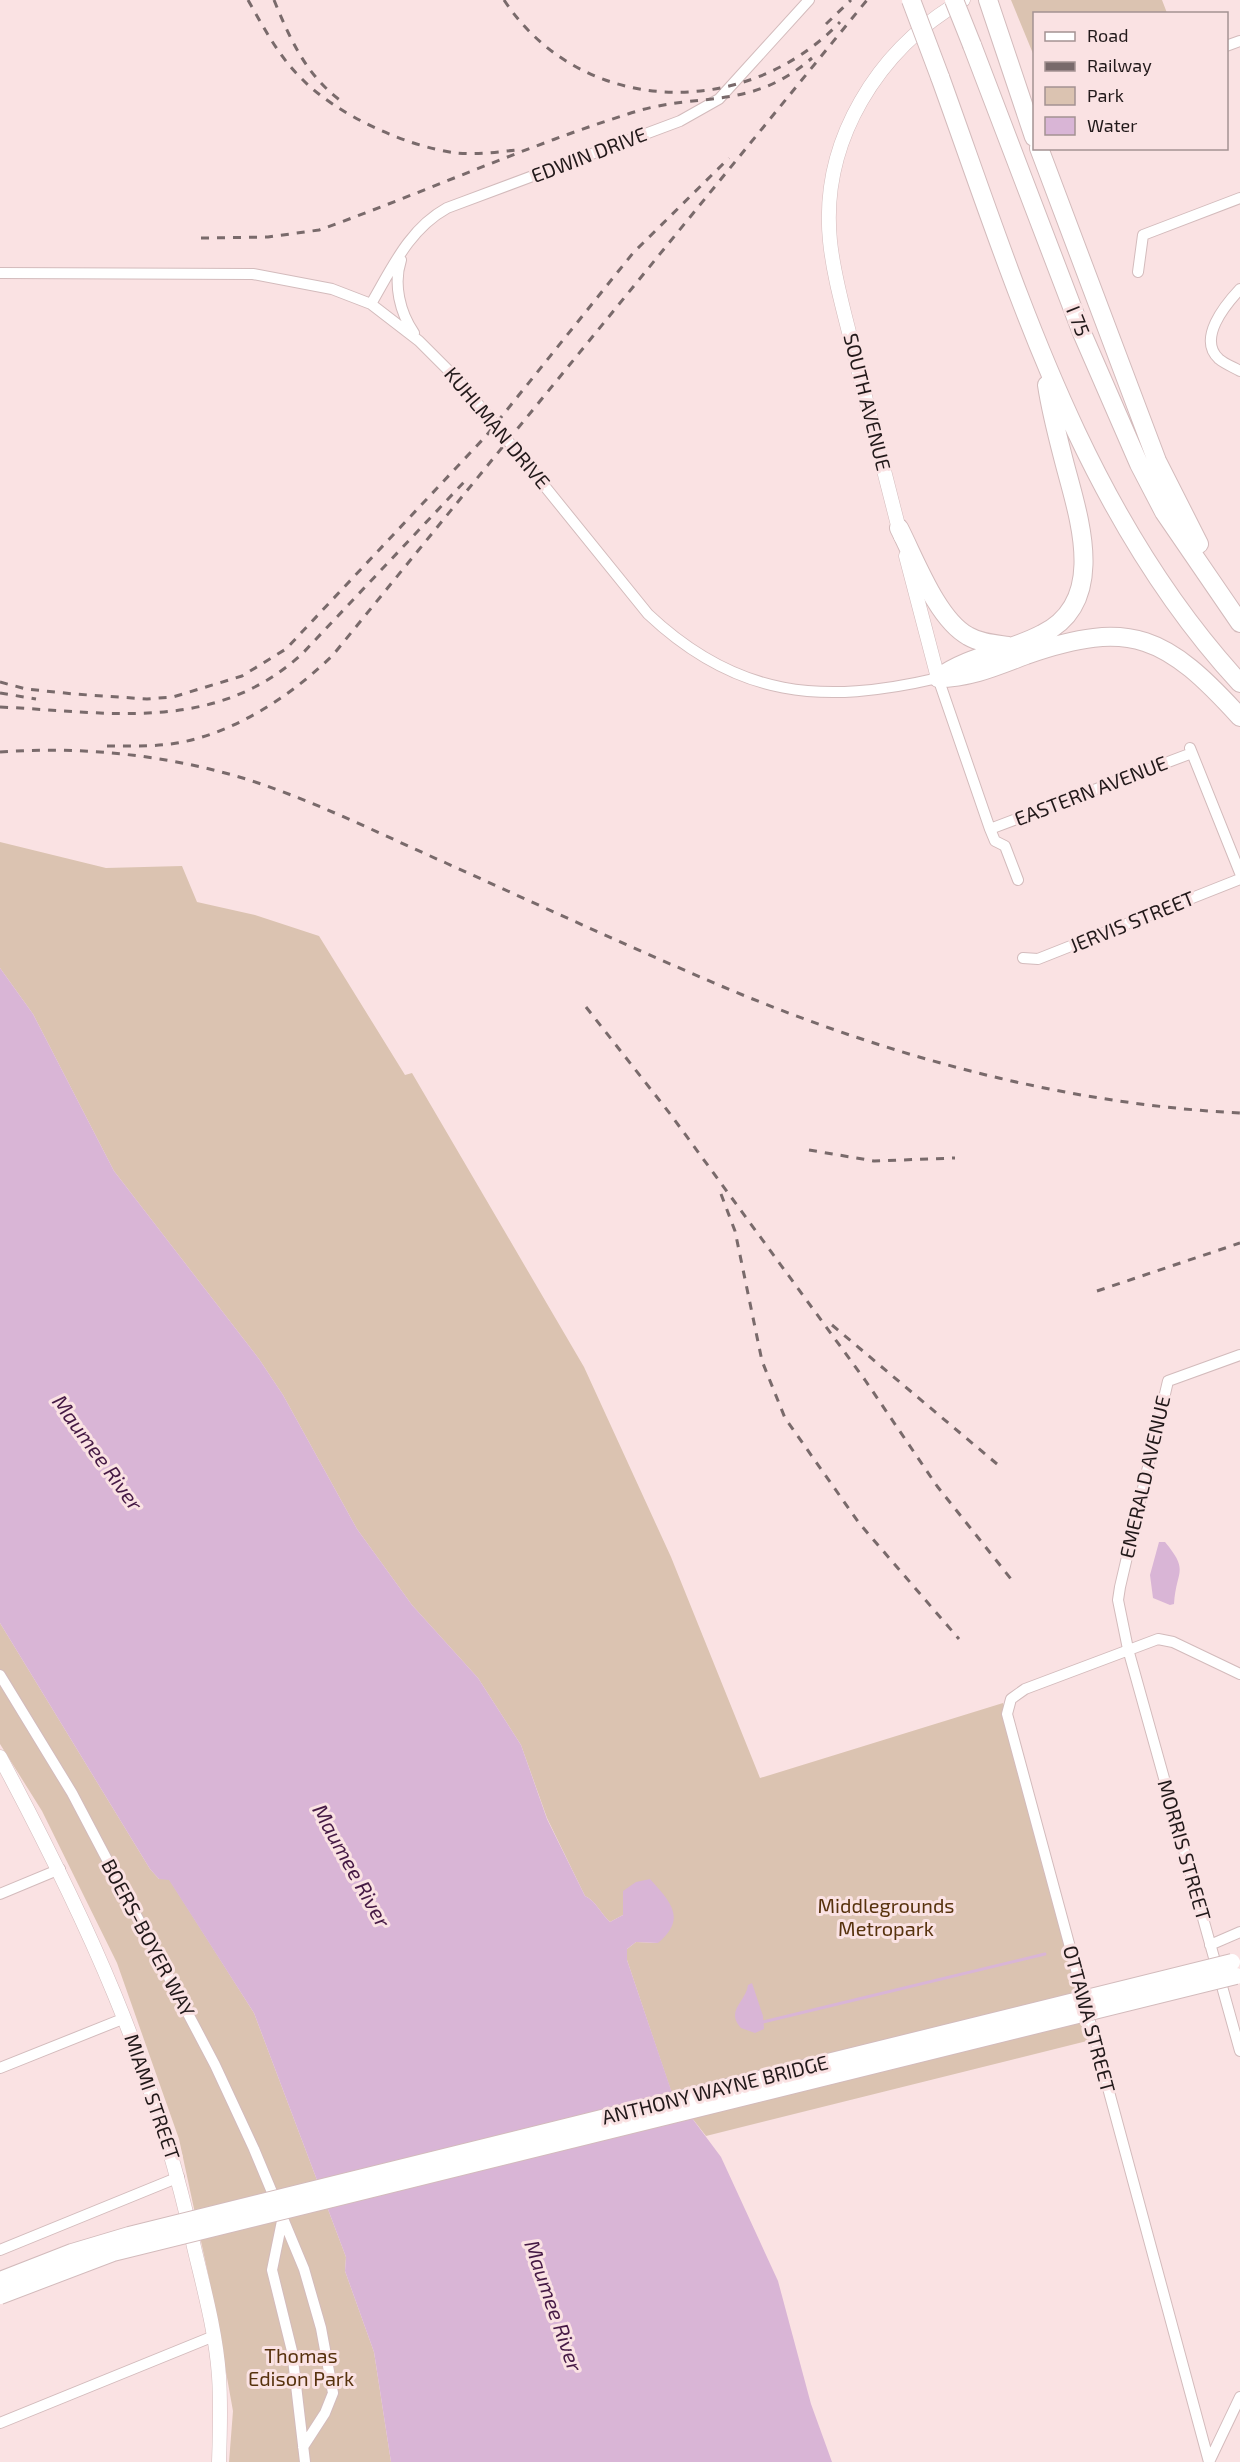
<svg xmlns="http://www.w3.org/2000/svg" width="1240" height="2462" font-family="'Exo 2',sans-serif">
	<style>
		.green { fill: #dbc3b1 }
		.water { fill: #d9b5d6 }
		.lines { fill: none; stroke-linecap: round; stroke-linejoin: round }
		.stream { stroke: #d9b5d6; stroke-width: 3 }
		.street-casing { stroke: #d3bbbc; stroke-width: 12 }
		.secondary-casing { stroke: #d3bbbc; stroke-width: 15 }
		.highway-casing { stroke: #d3bbbc; stroke-width: 20 }
		.street { stroke: #fff; stroke-width: 10 }
		.secondary { stroke: #fff; stroke-width: 14 }
		.highway { stroke: #fff; stroke-width: 18 }
		.rail { stroke: #796a6b; stroke-width: 3; stroke-dasharray: 8 8; stroke-linecap: butt }
		.street-bridge-casing { stroke: #d3bbbc; stroke-width: 12; stroke-linecap: butt }
		.primary-bridge-casing { stroke: #d3bbbc; stroke-width: 18; stroke-linecap: butt }
		.highway-bridge-casing { stroke: #d3bbbc; stroke-width: 20; stroke-linecap: butt }
		.street-bridge { stroke: #fff; stroke-width: 10 }
		.primary-bridge { stroke: #fff; stroke-width: 16 }
		.highway-bridge { stroke: #fff; stroke-width: 18 }
		.labels { text-anchor: middle; stroke-width: 6; stroke-linejoin: round; paint-order: stroke }
		.street-label { font-size: 20px; fill: #22191a; stroke: #fae2e3 }
		.park-label { font-size: 20px; fill: #57320d; stroke: #fae2e3 }
		.water-label { font-size: 21px; font-style: italic; fill: #451944; stroke: #fae2e3 }
	</style>
	<rect width="100%" height="100%" fill="#fae2e3"/>
	<path class="green" d="M1011,0h151l5,13 -133,1v42z
		M0,842l106,26 76,-2 15,36 58,13 64,21 86,139 7,-2 172,294 87,190 89,221 243,-75 92,336 -389,97 -35,-45 -44,-131v-11l9,-7 22,1 -35,-52v24l-13,7c-9,-8 -14,-21 -25,-26l-38,-78 -26,-73 -43,-67 -66,-73 -55,-76 -74,-134 -24,-36 -145,-188 -81,-157 -33,-46z
		M0,1623l150,246 9,10h10l85,134 92,244 -1,14 29,81 17,110h-162l4,-51 -23,-128 -31,-144 -62,-176 -75,-152 -42,-67z"/>
	<path class="water" d="M0,968l33,46 81,157 145,188 24,36 74,134 55,76 66,73 43,67 26,74 38,77c11,5 16,18 25,26l13,-7v-24l13,-9 14,-3c21,23 37,40 8,64l-22,-1 -9,7v11l44,130 50,67 57,124 33,123 21,58h-441l-17,-110 -29,-81 1,-14 -92,-244 -85,-133 -10,-1 -9,-10 -150,-246z
		M1159,1542h6c25,30 11,28 9,62l-4,1 -17,-7 -3,-23z
		M752,1983l11,33 1,13 -9,4 -14,-5c-16,-18 5,-26 7,-43z"/>
	<g class="lines">
		<path class="stream" d="M763,2022l282,-68"/>
		<defs>
			<path id="street" d="M1226,46l14,-5
				M401,260c-8,24 -1,53 13,73
				M1138,272l5,-37 97,-37
				M0,273l253,1 79,15 39,15 48,37 42,42
				M1240,289c-15,16 -43,50 -21,70 6,5 14,8 21,12
				M371,304c21,-36 38,-75 76,-96l233,-87 39,-22 90,-99
				M534,473l114,141c89,84 175,91 290,64l52,151 5,12 10,5 13,34
				M1190,748l50,125
				M990,829l202,-76
				M1023,958l15,1 202,-80
				M1240,1355l-72,26 -48,206 -2,13 10,49 112,402
				M0,1675l72,118 143,272 39,84 50,120 17,59 12,65 -8,20 -22,34
				M0,1894l60,-25
				M1210,1945l30,-13
				M0,2068l125,-50
				M282,2221l-10,49 20,81 13,111
				M0,2250l179,-73
				M0,2423l214,-87
				M1209,2462l-202,-748 4,-15 14,-10 133,-50 15,3 67,32
				M1209,2462l31,-65"/>
			<path id="secondary" d="M901,537c-15,-59 -30,-117 -45,-176 -9,-40 -22,-80 -26,-120 -10,-100 48,-192 133,-241
				M906,556l32,122
				M0,1757c86,161 155,310 194,490 10,42 22,86 25,129 2,29 1,57 0,86"/>
			<path id="highway" d="M988,0l46,137
				M972,45l110,288 57,131 25,48 76,111
				M940,77c77,213 143,436 300,606
				M1039,148l118,313 42,83
				M899,528c16,31 38,91 69,108 12,7 26,8 40,10
				M938,678c32,-23 70,-26 104,-44 66,-32 37,-116 23,-169 -7,-27 -14,-53 -18,-80
				M938,678c32,0 59,-12 88,-23 106,-37 141,-18 214,62"/>
		</defs>
		<use href="#street" class="street-casing"/>
		<use href="#secondary" class="secondary-casing"/>
		<use href="#highway" class="highway-casing"/>
		<use href="#street" class="street"/>
		<use href="#secondary" class="secondary"/>
		<use href="#highway" class="highway"/>
		<path class="rail" d="M248,0c16,28 31,57 54,79 35,36 105,68 155,74 20,2 40,-1 59,-3
			M274,0c16,39 32,75 67,101
			M504,0c78,118 243,120 336,22
			M826,24l25,-24
			M201,238l67,-1 51,-7c104,-37 204,-83 309,-116 71,-24 120,-1 184,-56
			M0,682l26,7 48,5 73,5 26,-2 69,-21 44,-27 200,-213 147,-183 96,-95
			M0,693l36,6
			M0,707c109,5 214,27 302,-53l163,-173
			M107,746c23,0 46,1 70,-3 58,-10 114,-47 156,-88l534,-655
			M0,752c82,-6 168,3 246,27 69,22 134,55 200,84 95,43 190,87 287,128 162,67 331,113 507,122
			M586,1007l85,108 194,265 72,106 78,98
			M809,1150l65,11 81,-3
			M721,1194l14,37 27,130 23,57 74,105 100,116
			M1097,1291l143,-48
			M832,1325l165,139"/>
		<defs>
			<path id="street-bridge" d="M461,383l73,90"/>
			<path id="primary-bridge" d="M0,2280l72,-28 57,-17 1103,-273
				M0,2296l113,-43 1123,-277"/>
			<path id="highway-bridge" d="M911,0l29,77
				M954,0l18,45"/>
		</defs>
		<use href="#street-bridge" class="street-bridge-casing"/>
		<use href="#primary-bridge" class="primary-bridge-casing"/>
		<use href="#highway-bridge" class="highway-bridge-casing"/>
		<use href="#street-bridge" class="street-bridge"/>
		<use href="#primary-bridge" class="primary-bridge"/>
		<use href="#highway-bridge" class="highway-bridge"/>
	</g>
	<g class="labels">
		<g class="street-label">
			<text transform="translate(589 155) rotate(-21)" y="7">EDWIN DRIVE</text>
			<text transform="translate(1078 321) rotate(68)" y="7">I 75</text>
			<text transform="translate(867 402) rotate(76)" y="7">SOUTH AVENUE</text>
			<text transform="translate(497 428) rotate(50)" y="7">KUHLMAN DRIVE</text>
			<text transform="translate(1091 791) rotate(-21)" y="7">EASTERN AVENUE</text>
			<text transform="translate(1132 922) rotate(-22)" y="7">JERVIS STREET</text>
			<text transform="translate(1145 1477) rotate(-77)" y="7">EMERALD AVENUE</text>
			<text transform="translate(1184 1850) rotate(74)" y="7">MORRIS STREET</text>
			<text transform="translate(148 1938) rotate(62)" y="7">BOERS-BOYER WAY</text>
			<text transform="translate(1089 2019) rotate(75)" y="7">OTTAWA STREET</text>
			<text transform="translate(715 2090) rotate(-14)" y="7">ANTHONY WAYNE BRIDGE</text>
			<text transform="translate(152 2097) rotate(71)" y="7">MIAMI STREET</text>
		</g>
		<g class="park-label">
			<text x="886" y="1913">Middlegrounds<tspan x="886" dy="23">Metropark</tspan></text>
			<text x="301" y="2363">Thomas<tspan x="301" dy="23">Edison Park</tspan></text>
		</g>
		<g class="water-label">
			<text transform="translate(97 1453) rotate(54)" y="7">Maumee River</text>
			<text transform="translate(351 1866) rotate(61)" y="7">Maumee River</text>
			<text transform="translate(553 2306) rotate(71)" y="7">Maumee River</text>
		</g>
	</g>
	<rect x="1033" y="12" width="195" height="138" fill="#fae2e3" stroke="#a49293" stroke-width="1.5"/>
	<rect x="1045" y="32" width="30" height="9" fill="#ffffff" stroke="#a49293" stroke-width="1.5"/>
	<text x="1087" y="42" font-size="18" fill="#22191a">Road</text>
	<rect x="1045" y="62" width="30" height="9" fill="#796a6b" stroke="#a49293" stroke-width="1.5"/>
	<text x="1087" y="72" font-size="18" fill="#22191a">Railway</text>
	<rect x="1045" y="87" width="30" height="18" fill="#dbc3b1" stroke="#a49293" stroke-width="1.5"/>
	<text x="1087" y="102" font-size="18" fill="#22191a">Park</text>
	<rect x="1045" y="117" width="30" height="18" fill="#d9b5d6" stroke="#a49293" stroke-width="1.5"/>
	<text x="1087" y="132" font-size="18" fill="#22191a">Water</text>
</svg>
